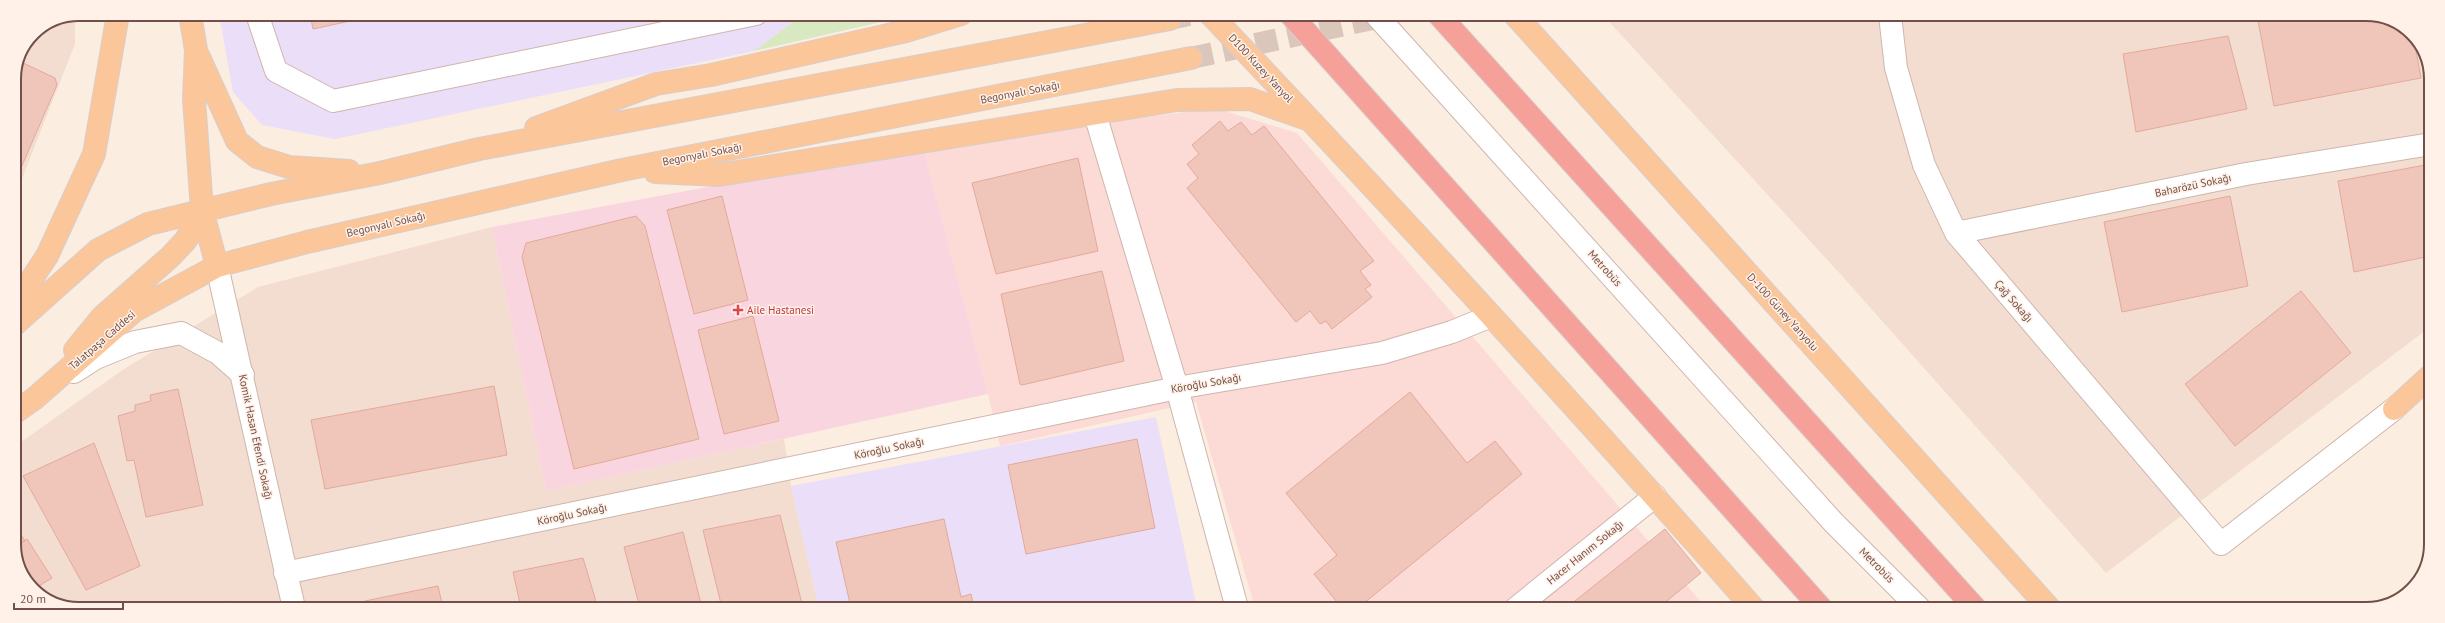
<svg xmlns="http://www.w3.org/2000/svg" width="2445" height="623" font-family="'PT Sans',sans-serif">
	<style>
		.residential { fill: #f3ddd0 }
		.commercial { fill: #fcdad5 }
		.education { fill: #eadef8 }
		.medical { fill: #f9d5e0 }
		.green { fill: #d8e9c1 }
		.building { fill: #f1c6ba; stroke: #e3a99a }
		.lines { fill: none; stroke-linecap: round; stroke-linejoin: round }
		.major-tunnel { stroke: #dac6bb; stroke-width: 22; stroke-dasharray: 22 11; stroke-linecap: butt }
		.minor-casing { stroke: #cfb5ac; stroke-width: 24 }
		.major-casing { stroke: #d8cecc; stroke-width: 24 }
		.highway-casing { stroke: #d8cecc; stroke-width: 24 }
		.minor { stroke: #fff; stroke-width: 22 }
		.major { stroke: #fac69a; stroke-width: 22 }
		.highway { stroke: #f5a199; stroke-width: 22 }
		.health-dot { fill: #e0444e; stroke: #fff1e7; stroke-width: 1.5 }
		.labels { text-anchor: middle; stroke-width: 3; stroke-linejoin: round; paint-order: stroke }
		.street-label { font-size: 11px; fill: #725049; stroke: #fff1e7 }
		.health-label { font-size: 11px; fill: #be3a42; stroke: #fff1e7; text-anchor: start }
		.rim { fill: none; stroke: #725049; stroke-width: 2 }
	</style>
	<rect width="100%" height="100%" fill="#fcede1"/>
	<path class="residential" d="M1603,15h776l36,21 16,39 -1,252 -324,246 -263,-296z
		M75,16v28l-61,155v-120l19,-46z
		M492,227l54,264 238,-52 7,47 28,122h-753l-36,-21 -15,-35 -1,-105 110,-78 134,-82z"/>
	<path class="commercial" d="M1215,108l82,25 410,476 -452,-1 -59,-206 -196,44 -12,-52 -65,-247z"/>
	<path class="education" d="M219,14h585l-50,37 -419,88 -73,-14 -29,-33z
		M1156,417l41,191h-378l-28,-122z"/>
	<path class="medical" d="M923,147l65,247 -442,97 -54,-264z"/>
	<path class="green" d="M804,14h112l-162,37z"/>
	<path class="building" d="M310,14h73l-70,15z
		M2257,15h122l34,20 8,43 -147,28z
		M2228,36l19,73 -111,23 -13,-78z
		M21,62l34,16 2,7 -43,99v-105z
		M1220,121l8,10 13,-9 11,13 12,-9 110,135 -14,10 11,14 -6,4 7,8 -40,32 -6,-8 -6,3 -10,-13 -14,11 -109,-134 11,-10 -11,-14 12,-10 -7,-9z
		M1078,158l20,93 -102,23 -24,-91z
		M2431,164l-1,92 -76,16 -16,-91z
		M722,196l26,104 -54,14 -27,-104z
		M2230,196l18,90 -126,26 -18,-90z
		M636,216l9,10 54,213 -125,30 -52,-212 4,-14z
		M1102,271l22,90 -102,24 -2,-1 -19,-90z
		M2301,291l50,62 -116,93 -50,-62z
		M753,316l26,105 -55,13 -26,-104z
		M494,386l13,69 -182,34 -14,-69z
		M178,389l25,116 -57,12 -12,-57 -7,1 -9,-45 17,-5v-6l16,-4 -1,-6z
		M1410,392l57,71 28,-22 27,33 -164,134h-16l-28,-34 23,-19 -51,-62z
		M1137,439l18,89 -129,26 -18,-89z
		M94,443l46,123 -54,24 -63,-114z
		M780,515l23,93h-81l-19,-78z
		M944,519l17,78 10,-3 3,14h-123l-15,-66z
		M15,525l10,16 -10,6z
		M1665,529l36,44 -44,36h-92z
		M683,532l19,76h-62l-16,-61z
		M27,539l25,39 -18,11 -4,-2 -15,-35v-5z
		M583,558l12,40 1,10h-75l-8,-36z
		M438,586l5,22h-76l-2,-7z
		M230,601l4,7h-27z"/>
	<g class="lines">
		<path class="major-tunnel" d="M1170,19l19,-4
			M1191,58l200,-43"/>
		<defs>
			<path id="minor" d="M257,14l19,57 57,30 423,-87
				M1376,15l457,507 87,87
				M1890,15l6,53 28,97 32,68 265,311 173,-135
				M1095,114l82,274 60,220
				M1956,233l290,-59 185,-30
				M217,266l77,342
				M74,372l22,-14 39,-16 46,-9 37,20 25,22
				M285,573l892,-185 205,-35 70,-21 39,-16
				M1515,609l140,-113"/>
			<path id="major" d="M190,14l6,36 -2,49 8,111 15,56
				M1211,15c184,194 366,392 543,594
				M1515,15l535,594
				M198,55l39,86 20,16 32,10 60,4
				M536,128l120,-44 55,-9 195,-44 55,-17
				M655,172l64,3 458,-75 73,-1 57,20
				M14,306l33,-50 47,-102 24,-140
				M14,325l84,-75 50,-26 123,-30 109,-21 99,-24 691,-130
				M75,350l27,-33 68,-60 16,-17 16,-30
				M2394,409l36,-33
				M14,413l20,-14 100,-88 83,-45 90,-24 315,-72 569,-112"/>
			<path id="highway" d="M1291,15l531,594
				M1439,15l537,594"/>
		</defs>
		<use href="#minor" class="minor-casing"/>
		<use href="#major" class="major-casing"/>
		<use href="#highway" class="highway-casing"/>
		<use href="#minor" class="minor"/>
		<use href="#major" class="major"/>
		<use href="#highway" class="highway"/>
	</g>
	<path class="health-dot" d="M736 304h4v4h4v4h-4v4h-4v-4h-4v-4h4z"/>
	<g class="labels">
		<g class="street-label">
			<text transform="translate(1261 68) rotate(47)" y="4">D100 Kuzey Yanyol</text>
			<text transform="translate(1020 92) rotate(-11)" y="4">Begonyalı Sokağı</text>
			<text transform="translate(702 154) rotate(-11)" y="4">Begonyalı Sokağı</text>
			<text transform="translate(2193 185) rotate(-12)" y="4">Baharözü Sokağı</text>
			<text transform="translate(386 224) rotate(-13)" y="4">Begonyalı Sokağı</text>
			<text transform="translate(1605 268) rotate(48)" y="4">Metrobüs</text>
			<text transform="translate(2014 301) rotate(49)" y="4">Çağ Sokağı</text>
			<text transform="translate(1783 312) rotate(48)" y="4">D-100 Güney Yanyolu</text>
			<text transform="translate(102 340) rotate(-41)" y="4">Talatpaşa Caddesi</text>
			<text transform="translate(1206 383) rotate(-10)" y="4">Köroğlu Sokağı</text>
			<text transform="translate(256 437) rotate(78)" y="4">Komik Hasan Efendi Sokağı</text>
			<text transform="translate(889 448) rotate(-12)" y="4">Köroğlu Sokağı</text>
			<text transform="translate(572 514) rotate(-12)" y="4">Köroğlu Sokağı</text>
			<text transform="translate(1585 552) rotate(-39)" y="4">Hacer Hanım Sokağı</text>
			<text transform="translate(1877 565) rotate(45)" y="4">Metrobüs</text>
		</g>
		<g class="health-label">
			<text x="747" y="314">Aile Hastanesi</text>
		</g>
	</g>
	<path d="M0 0H2445V623H0ZM79 21H2366A58 58 0 0 1 2424 79V544A58 58 0 0 1 2366 602H79A58 58 0 0 1 21 544V79A58 58 0 0 1 79 21Z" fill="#fff1e7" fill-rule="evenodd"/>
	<path class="rim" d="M79 21H2366A58 58 0 0 1 2424 79V544A58 58 0 0 1 2366 602H79A58 58 0 0 1 21 544V79A58 58 0 0 1 79 21Z"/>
	<path d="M14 603v6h109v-6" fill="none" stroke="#725049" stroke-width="2"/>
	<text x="20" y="603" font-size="12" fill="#725049" stroke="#fff1e7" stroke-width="3" paint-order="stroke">20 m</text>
</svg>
